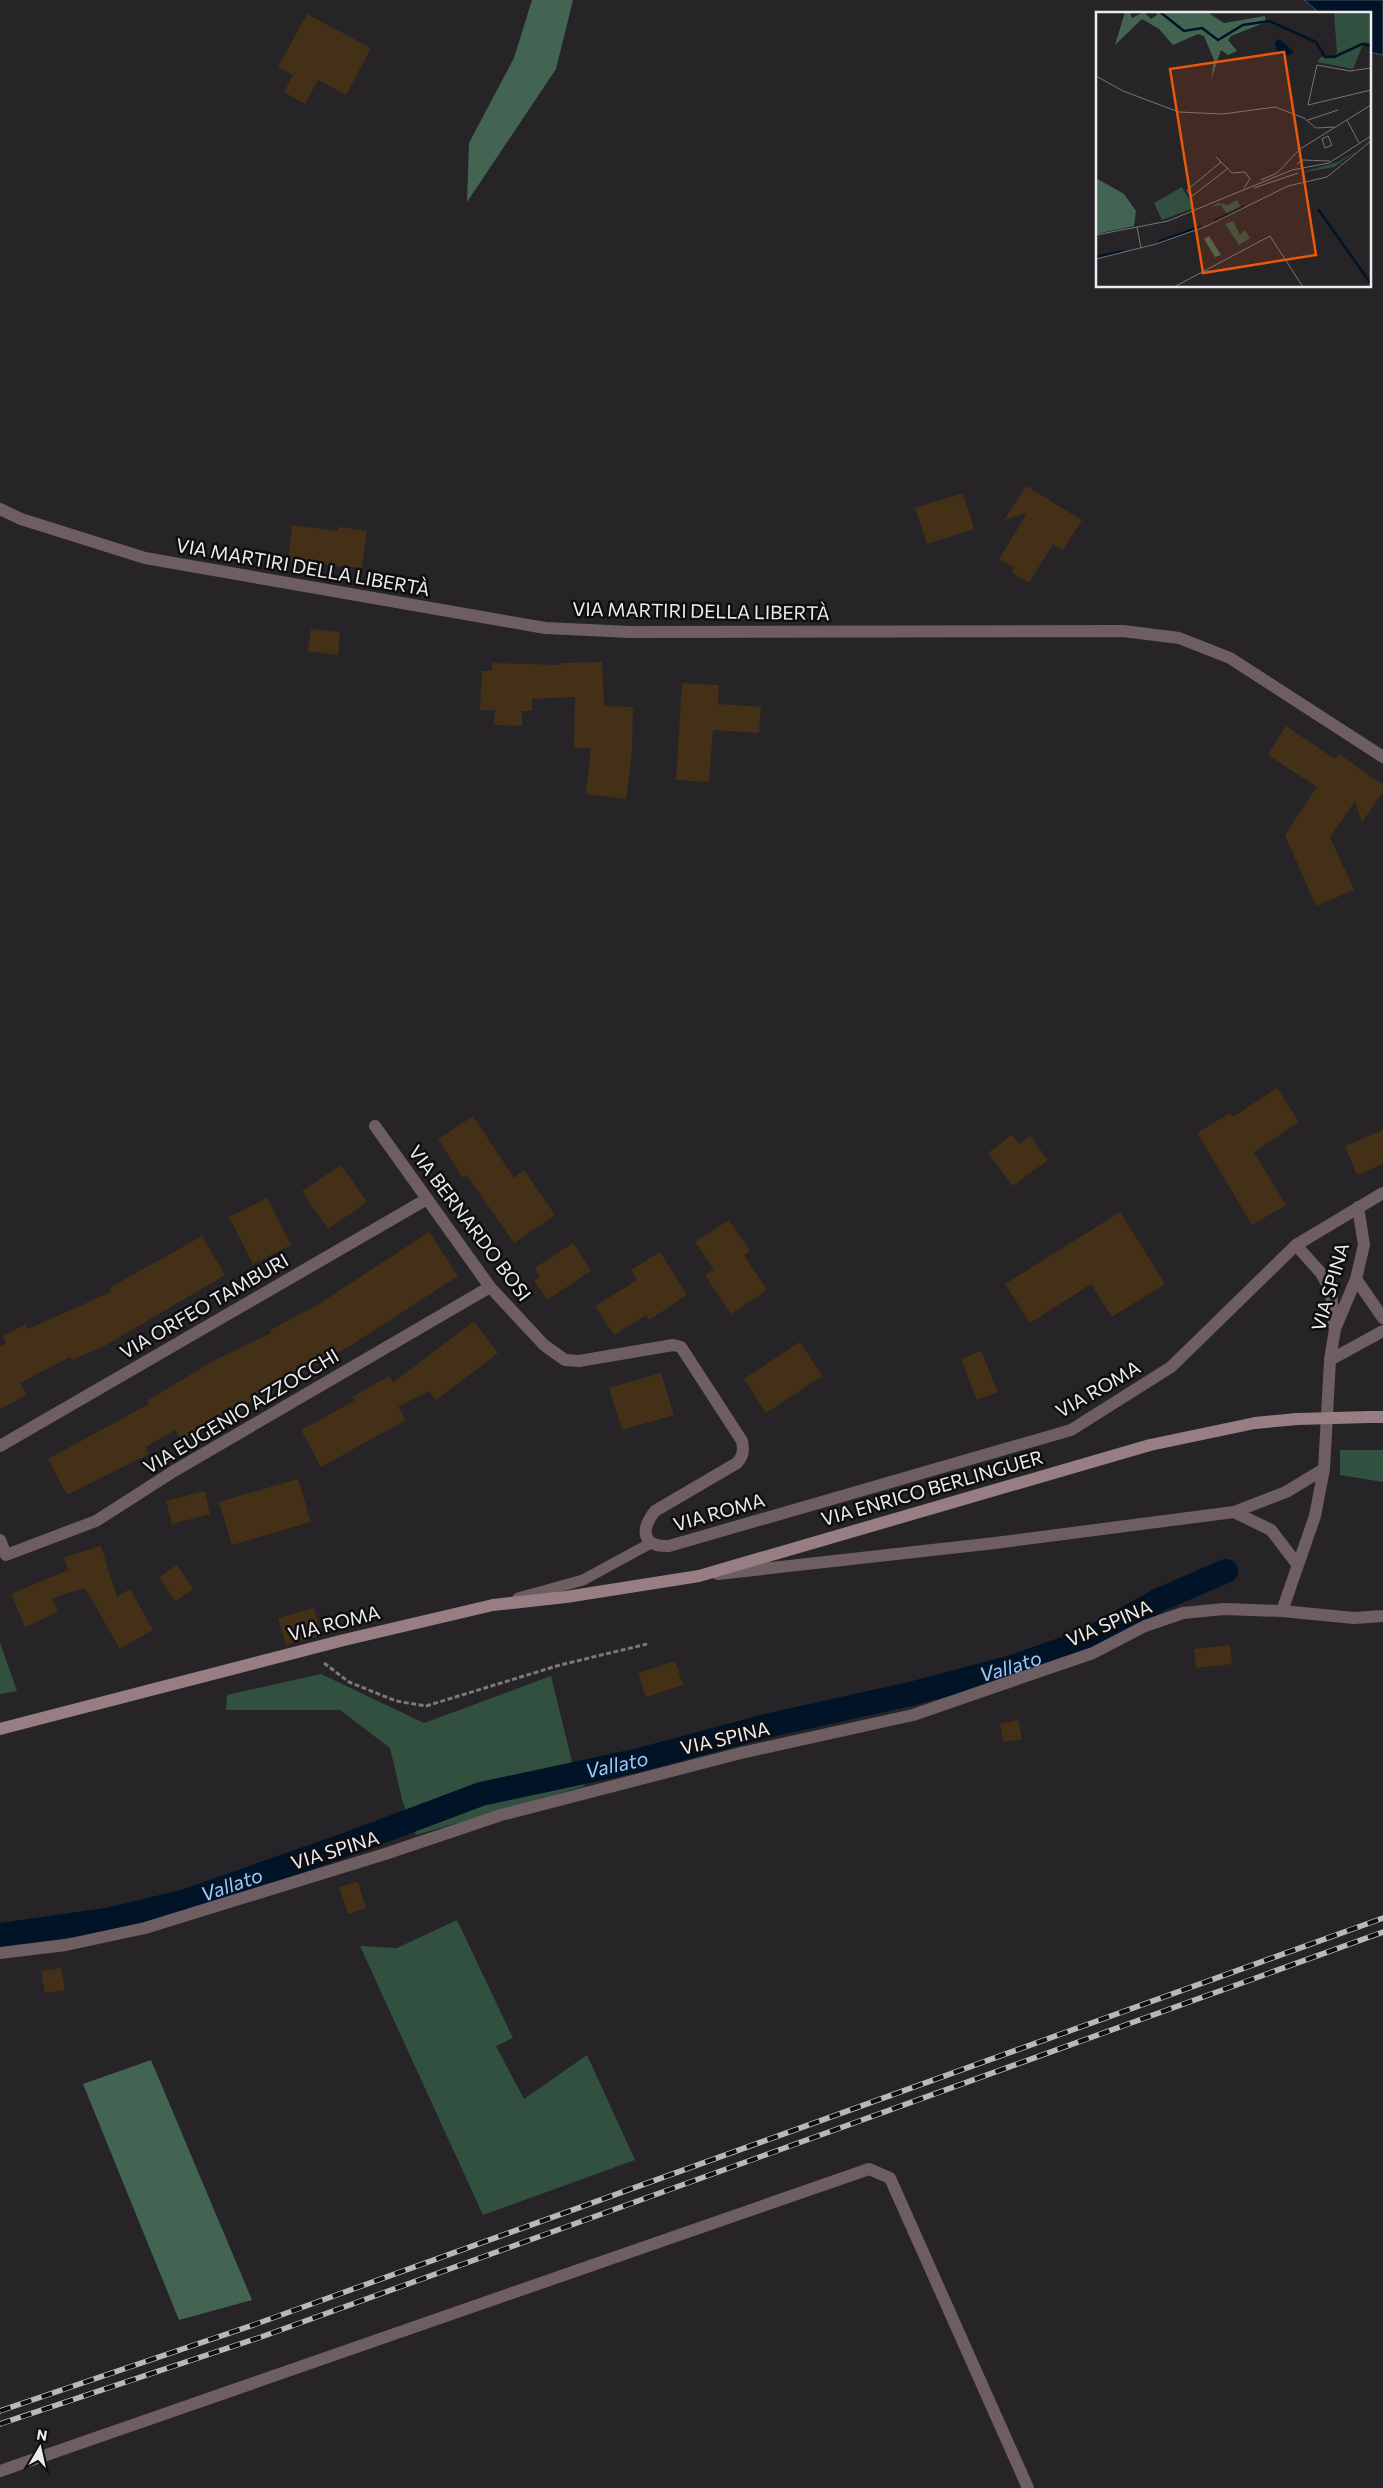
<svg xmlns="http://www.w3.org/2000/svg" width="1383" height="2488" font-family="Commissioner,sans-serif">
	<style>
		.green { fill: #325040 }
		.forest { fill: #436453 }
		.water { fill: #011326; stroke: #485462 }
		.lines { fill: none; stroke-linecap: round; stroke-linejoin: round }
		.canal { stroke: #011326; stroke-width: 24 }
		.building { fill: #443017 }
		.path { stroke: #7a787b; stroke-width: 3; stroke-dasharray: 5 2.5; stroke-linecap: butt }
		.lane { stroke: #6e5e61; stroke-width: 11 }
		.street { stroke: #6e5e61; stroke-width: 12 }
		.secondary { stroke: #977e83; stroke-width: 12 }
		.rail-casing { stroke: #b8b7b9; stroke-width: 5.5 }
		.rail { stroke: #0e0d0f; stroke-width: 4; stroke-dasharray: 11; stroke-linecap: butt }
		.secondary-bridge { stroke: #977e83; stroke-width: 12 }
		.labels { text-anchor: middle; stroke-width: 5; stroke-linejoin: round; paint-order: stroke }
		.street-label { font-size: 19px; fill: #ecebed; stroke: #0e0d0f }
		.water-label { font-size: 20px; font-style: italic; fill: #9ec9f6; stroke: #0e0d0f }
		.inset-river { fill: none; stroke: #011326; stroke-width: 2.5 }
		.inset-road { fill: none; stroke: #757476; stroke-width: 1 }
		.view { fill: #e8590c; fill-opacity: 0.15; stroke: #e8590c; stroke-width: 2.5 }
		.inset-edge { fill: none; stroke: #ecebed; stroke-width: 2.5 }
	</style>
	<rect width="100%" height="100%" fill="#262427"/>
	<path class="green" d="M1340,1450h43v32l-43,-7z
		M0,1643l17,48 -17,3z
		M321,1674l103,49 127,-47 22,90 12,20 -169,49 -13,-32 -13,-55 -50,-38h-114l1,-15z
		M457,1920l56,118 -17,8 28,53 63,-44 48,105 -152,55 -123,-269 37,2z"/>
	<path class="forest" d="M532,0h41l-17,69 -89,133 2,-59 45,-85z
		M151,2060l101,240 -73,20 -96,-236z"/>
	<path class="water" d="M1304,0h79v55l-14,-3v-38h-48z"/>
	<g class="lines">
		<path class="canal" id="s1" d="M0,1935l107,-15 76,-18 168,-59 130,-49 154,-33 131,-35 144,-32 102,-27 74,-26 73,-41 67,-29"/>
	</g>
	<path class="building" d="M307,14l64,34 -25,47 -28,-15 -13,24 -21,-12 9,-17 -15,-8z
		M1026,486l56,34 -19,30 -10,-6 -24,39 -17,-10 2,-5 -15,-9 28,-46 -23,7z
		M963,493l11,36 -47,15 -12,-36z
		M292,525l46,6 1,-4 28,4 -5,37 -74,-7z
		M311,629l29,3 -2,23 -30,-4z
		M602,662l2,44 29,1 -1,45 -6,47 -40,-5 5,-46h-17l1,-51 -43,2v12h-10v15l-28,-1 1,-15h-15l2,-39h10v-8l69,2 -1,-2z
		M682,683l37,2 -1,19 43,3 -2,26 -46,-3 -4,52 -33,-2z
		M1286,726l49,33 4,-5 44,31v7l-21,30 -7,-21 -25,36 24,53 -38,16 -31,-71 32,-48 -49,-32z
		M1277,1088l22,34 -45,30 32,53 -34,20 -55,-92 33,-20 3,4z
		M473,1116l41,62 10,-8 31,45 -41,28 -47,-68 -4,3 -25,-39z
		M1383,1130v34l-26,11 -12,-29z
		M1012,1135l7,9 11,-8 18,24 -35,26 -25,-33z
		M341,1165l26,37 -39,27 -26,-38z
		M267,1198l24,47 -38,19 -24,-47z
		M1120,1212l45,72 -53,33 -21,-33 -61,39 -25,-39z
		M729,1220l21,31 -6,4 23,35 -36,24 -26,-39 9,-5 -19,-28z
		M429,1232l29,44 -108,70 -78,42 1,4 -37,16 -55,32 -6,-10 -30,17 4,7 -82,41 -19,-36 101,-55 -2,-3 66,-40 58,-28 -1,-3 49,-26z
		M202,1236l23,39 -117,69 -36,16 -2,-3 -50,26 7,12 -27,14v-62l6,-4 -3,-7 23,-12 2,5 83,-37 -2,-4z
		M573,1243l18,28 -44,29 -13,-20 6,-3 -5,-9z
		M660,1252l27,43 -38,25 -3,-5 -32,20 -19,-29 42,-26 -6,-10z
		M474,1321l24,32 -62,47 -7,-9 -31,16 8,13 -85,47 -20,-37 53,-29 -2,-4 37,-21 4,7z
		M800,1342l22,34 -56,37 -22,-34z
		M981,1351l17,41 -21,8 -16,-41z
		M661,1373l13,42 -52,15 -13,-42z
		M298,1479l13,43 -79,23 -13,-43z
		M205,1491l5,23 -38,10 -6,-23z
		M101,1546l16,51 13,-8 23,41 -33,19 -35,-61 -33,10 6,14 -33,15 -14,-33 57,-24 -4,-13z
		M177,1565l16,24 -18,12 -16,-24z
		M314,1608l8,27 -36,10 -8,-27z
		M1230,1645l2,19 -36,4 -2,-19z
		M675,1661l8,24 -37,12 -8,-24z
		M1018,1720l4,19 -19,3 -3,-18z
		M358,1882l8,26 -18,6 -9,-27z
		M61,1968l4,22 -20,3 -4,-22z"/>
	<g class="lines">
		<path class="path" d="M324,1663l25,19 47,19 30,5 134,-41 87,-21"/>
		<path class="lane" d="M518,1598l65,-18 68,-37"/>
		<path class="street" d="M0,509l21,10 124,39 400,70 86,4 492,-1 56,7 51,20 153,99
			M375,1126l115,161 54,58 21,15 14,1 94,-16 8,2 61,94c2,10 1,15 -5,22l-82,48c-15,19 -13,36 14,35l402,-116 100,-63 125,-122 87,-52
			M1296,1245l25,28 10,18 3,35
			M1356,1279l27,39
			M1330,1360l53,-29
			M0,1446l427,-247
			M1234,1512l37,18 26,34
			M0,1540l6,15 90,-34 78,-50 316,-184
			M718,1574l277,-31 239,-31 52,-20 38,-23
			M1282,1611l33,-95 9,-47 6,-109 5,-31 21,-50 8,-34 -6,-38
			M0,1953l66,-8 79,-17 240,-74 116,-39 240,-62 172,-38 180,-62 52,-27 38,-13 41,-4 58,2 72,7 29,-2
			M0,2471l869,-302 21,9 138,310"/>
		<path class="secondary" d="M1370,1417h13
			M0,1729l344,-89 149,-35 73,-8 133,-21 451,-131 105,-22 42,-4"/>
		<defs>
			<path id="rail" d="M0,2411l256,-87 1127,-406
				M0,2424l261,-87 1122,-405"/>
		</defs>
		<use href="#rail" class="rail-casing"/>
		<use href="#rail" class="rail"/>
		<path class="secondary-bridge" d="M1297,1419l73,-2"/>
	</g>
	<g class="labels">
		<g class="street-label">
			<text transform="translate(303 567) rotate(10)" y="7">VIA MARTIRI DELLA LIBERTÀ</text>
			<text transform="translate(701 611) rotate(1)" y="7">VIA MARTIRI DELLA LIBERTÀ</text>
			<text transform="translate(470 1223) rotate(53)" y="7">VIA BERNARDO BOSI</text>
			<text transform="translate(1330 1287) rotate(-74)" y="7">VIA SPINA</text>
			<text transform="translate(204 1306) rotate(-30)" y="7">VIA ORFEO TAMBURI</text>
			<text transform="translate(1098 1389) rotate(-30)" y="7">VIA ROMA</text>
			<text transform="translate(241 1411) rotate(-31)" y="7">VIA EUGENIO AZZOCCHI</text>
			<text transform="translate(932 1488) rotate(-16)" y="7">VIA ENRICO BERLINGUER</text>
			<text transform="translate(719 1512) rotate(-16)" y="7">VIA ROMA</text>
			<text transform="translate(334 1623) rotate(-14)" y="7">VIA ROMA</text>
			<text transform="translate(1109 1623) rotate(-23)" y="7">VIA SPINA</text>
			<text transform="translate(725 1738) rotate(-13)" y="7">VIA SPINA</text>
			<text transform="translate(335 1850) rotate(-17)" y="7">VIA SPINA</text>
		</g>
		<g class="water-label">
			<text dy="7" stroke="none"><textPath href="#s1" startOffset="1048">Vallato</textPath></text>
			<text dy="7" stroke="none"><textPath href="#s1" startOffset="642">Vallato</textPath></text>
			<text dy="7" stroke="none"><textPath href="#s1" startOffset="238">Vallato</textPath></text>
		</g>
	</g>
	<g transform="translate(1096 12)">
		<rect width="275" height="275" fill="#262427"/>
		<path d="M238,0h37v31l-7,-1 -11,27 -36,-7 4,-5h13l3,-5zM260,139l-22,16 -35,6 39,-11zM86,175l12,21 -32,12 -8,-17zM141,188l4,8 -13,7 -7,-10 -10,2 7,-4 10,2zM137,209l7,14 5,-5 5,8 -11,7 -14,-21z" fill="#325040"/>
		<path d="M29,0h5l2,6 12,-6 7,7 7,-5 -5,-2h54l17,11 41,-7 1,6 -35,14 -3,4 9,11 -9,4 -7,-5 -10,30 3,-20 -10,-24 -6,-2 -25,11 -14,-16 -17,-10 -27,26zM0,166l28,16 12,17 -2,15 -38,8zM113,224l12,19 -6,2 -11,-18z" fill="#436453"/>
		<path d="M183,27l14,12 -1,3 -9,2 -6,-4 -2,-10z" fill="#011326"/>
		<path class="inset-river" d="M64,0l24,19 18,-3 16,12 25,-15 26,-4 47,21 9,15h9l28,-13 9,2M222,197l53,75M118,209l31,-15M62,230l44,-16M0,245l28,-6"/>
		<path class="inset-road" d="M275,56l-21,3 -33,-6 -9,40 63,-15M0,64l27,15 56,21 44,2 52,-7 29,11 12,10 19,-1M212,108l30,-10M251,108l12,23M232,124l4,9 -7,3 -3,-9zM120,145l16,16 13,-1 5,7 -6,9M125,150l-34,28 4,7 36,-28M201,152l5,-4 28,1M165,168l16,-7 23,-24 71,-44M158,176l44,-15M41,215l4,21M0,223l72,-14 124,-51 37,-7 42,-27M0,247l60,-15 51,-18 81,-40 39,-9 44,-36M78,275l96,-51 33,51"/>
		<path class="view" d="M188,40l32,203 -113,18 -33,-204z"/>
		<rect width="275" height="275" class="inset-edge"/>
	</g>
	<g transform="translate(40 2448) rotate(9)" stroke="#0e0d0f" stroke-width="4" paint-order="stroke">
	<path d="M0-4L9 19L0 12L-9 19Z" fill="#ecebed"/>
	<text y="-8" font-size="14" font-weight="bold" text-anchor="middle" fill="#ecebed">N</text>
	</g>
</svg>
